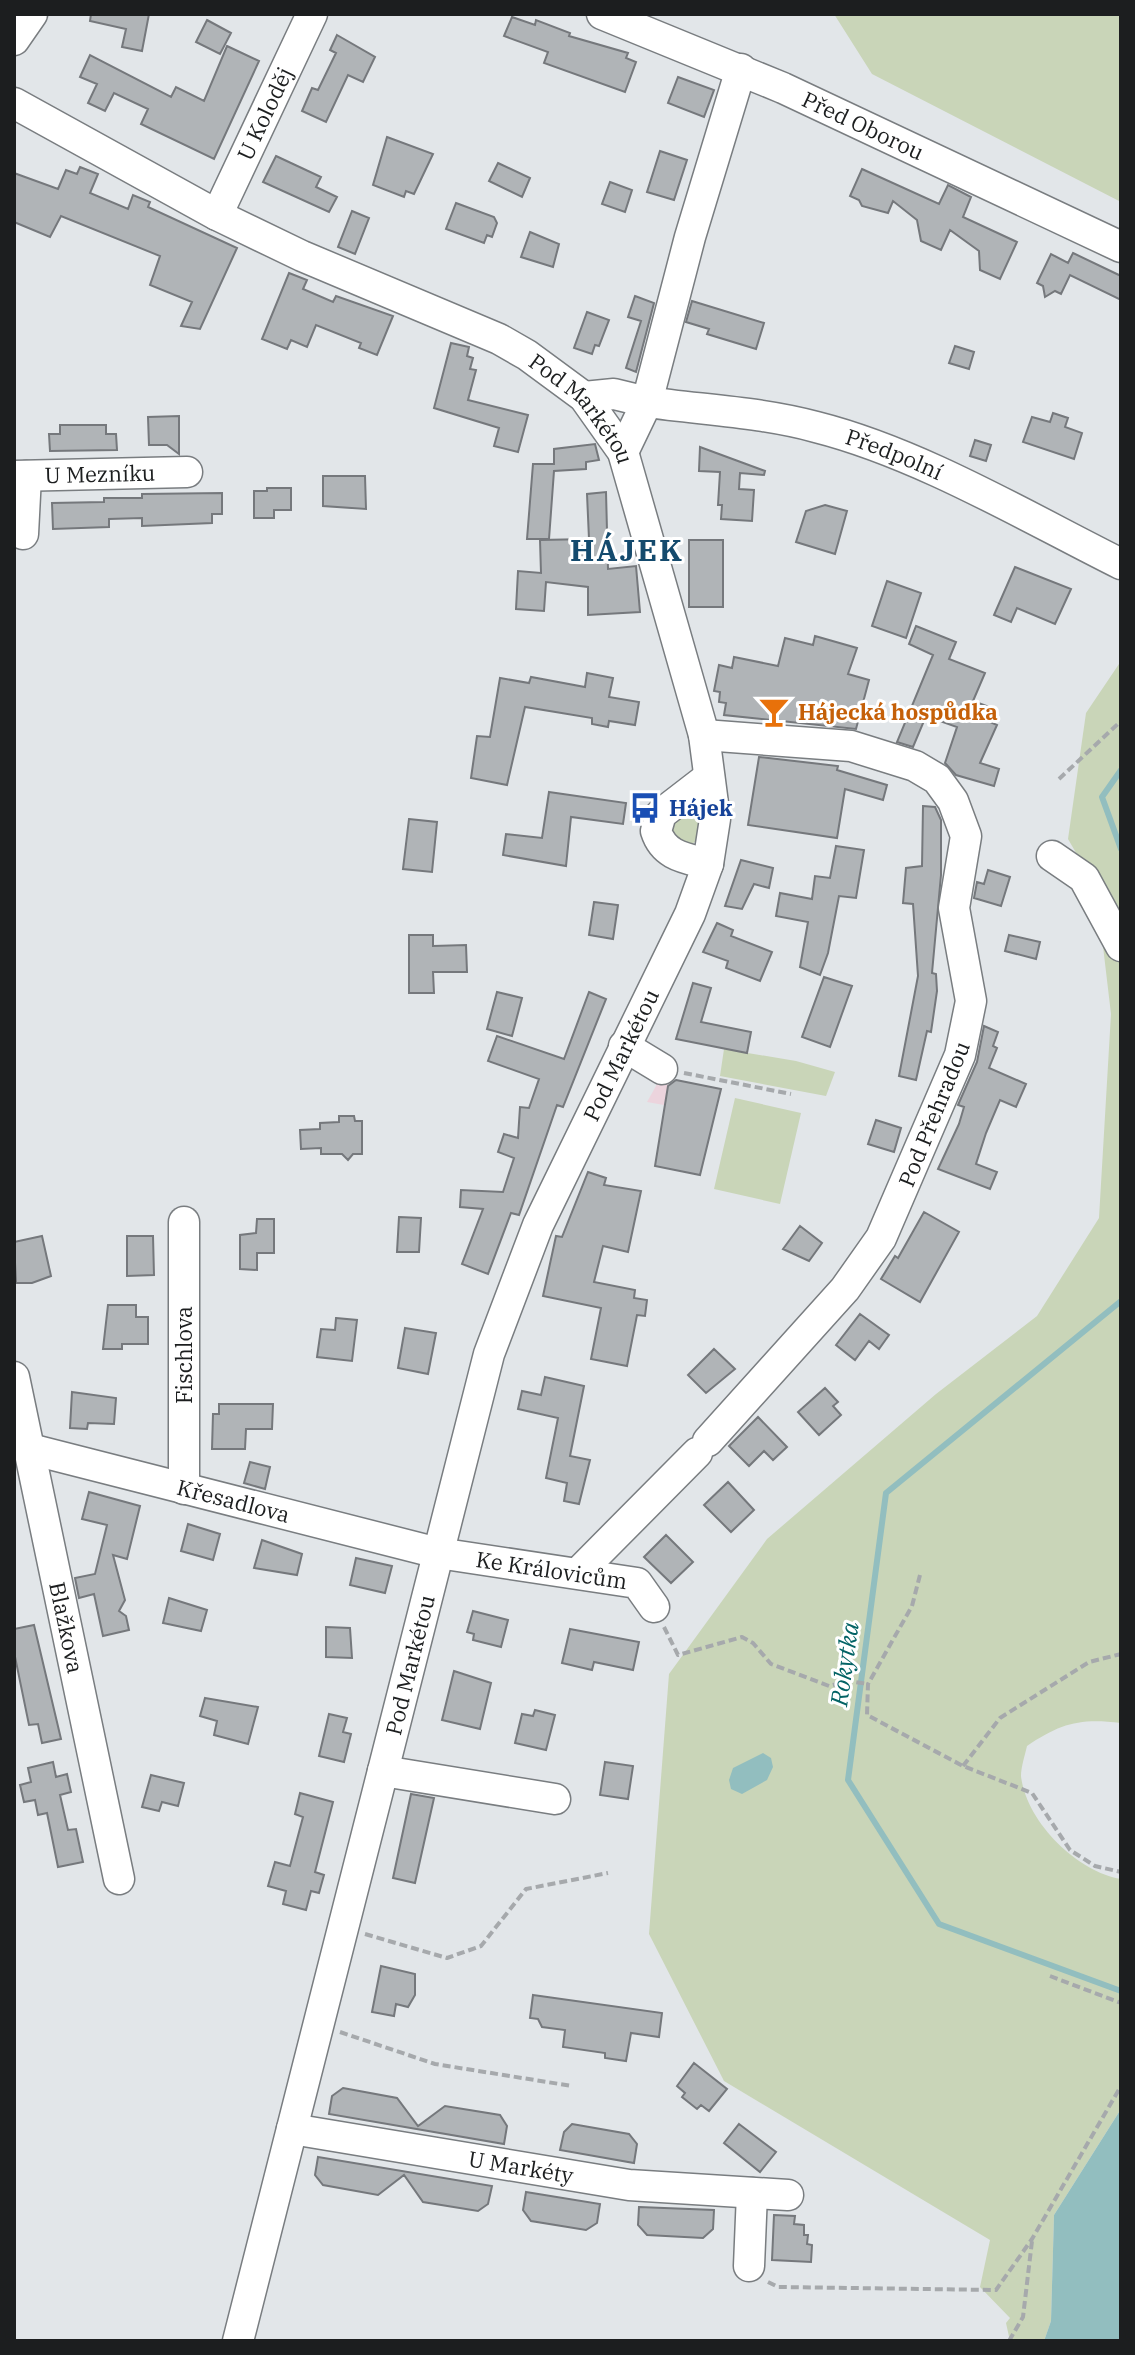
<svg xmlns="http://www.w3.org/2000/svg" width="1135" height="2355" font-family="'IBM Plex Serif',serif">
	<style>
		.industrial { fill: #ecd4dd }
		.green { fill: #c9d5b8 }
		.water { fill: #92bebf }
		.lines { fill: none; stroke-linecap: round; stroke-linejoin: round }
		.stream { stroke: #92bebf; stroke-width: 6 }
		.building { fill: #b0b4b7; stroke: #75787c; stroke-width: 2 }
		.minor-casing { stroke: #797d80; stroke-width: 33 }
		.path { stroke: #a6a9ac; stroke-width: 4; stroke-dasharray: 8 4; stroke-linecap: butt }
		.minor { stroke: #fff; stroke-width: 30 }
		.labels { text-anchor: middle; stroke-width: 6; stroke-linejoin: round; paint-order: stroke }
		.street-label { font-size: 22px; fill: #1c1e1f; stroke: #fff }
		.food-label { font-size: 22px; font-weight: bold; fill: #c56008; stroke: #fff; text-anchor: start }
		.transit-label { font-size: 22px; font-weight: bold; fill: #164399; stroke: #fff; text-anchor: start }
		.water-label { font-size: 24px; font-style: italic; fill: #036365; stroke: #fff }
		.district-label { font-size: 30px; font-weight: bold; letter-spacing: 2px; fill: #144a6d; stroke: #fff }
	</style>
	<rect width="100%" height="100%" fill="#e2e6e9"/>
	<path class="industrial" d="M661,1077l8,2 -5,26 -17,-3z"/>
	<path class="green" d="M834,14h287v188l-249,-128z
		M1121,661v1062c-41,-5 -60,0 -94,23 -2,9 -6,21 -6,30 5,46 57,96 100,103v230l-67,106 -3,106 -7,20h-34l-4,-18 4,-5 -30,-31 10,-47 -266,-159 -75,-147 20,-260 98,-135 169,-145 101,-78 62,-98 12,-204 -15,-127 -28,-48 18,-126z
		M695,806l6,7 -1,26 -12,7 -12,-1 -6,-22z
		M724,1049l72,12 39,11 -9,24 -106,-20z
		M735,1098l66,15 -21,91 -66,-15z"/>
	<path class="water" d="M763,1753l8,5 2,9 -6,13 -25,14 -11,-5 -2,-9 4,-12z
		M1121,2109v232h-77l7,-20 3,-106z"/>
	<g class="lines">
		<path class="stream" d="M1121,770l-19,27 19,52
			M1121,1301l-235,192 -38,287 91,144 182,67"/>
	</g>
	<path class="building" d="M91,14h58l-7,37 -20,-4 4,-18 -36,-8z
		M512,17l23,8 1,-5 34,13 -1,3 59,17 -2,5 10,4 -11,30 -81,-29 4,-11 -44,-16z
		M207,20l24,13 -11,21 -24,-12z
		M337,35l38,22 -12,25 -15,-7 -22,47 -24,-11 10,-23 6,2 18,-37 -6,-3z
		M227,46l32,15 -45,98 -73,-35 7,-15 -34,-16 -9,18 -17,-8 9,-19 -17,-7 10,-22 81,42 5,-10 28,14z
		M678,77l36,13 -10,27 -36,-14z
		M387,137l46,17 -19,40 -8,-3 -2,6 -31,-12z
		M660,151l27,9 -13,40 -27,-8z
		M276,156l45,21 -5,10 21,10 -8,15 -66,-30z
		M498,163l32,15 -8,19 -33,-16z
		M80,167l18,7 -8,19 38,16 5,-14 17,7 -2,5 89,41 -37,81 -19,-3 11,-24 -42,-17 10,-29 -99,-40 -11,21 -36,-15v-49l44,16 8,-19 11,4z
		M862,169l77,35 9,-19 23,12 -8,20 54,25 -17,37 -20,-9 -1,-19 -29,-21 -9,20 -20,-9 -4,-21 -24,-19 -5,12 -26,-7 -3,-6 -9,-4z
		M610,182l22,8 -7,22 -23,-8z
		M456,203l38,14 3,6 -5,14 -5,-2 -3,8 -38,-14z
		M352,211l17,7 -14,36 -17,-7z
		M530,232l29,12 -6,23 -32,-10z
		M1073,253l48,23v24l-51,-25 -9,19 -6,-3 -10,6 -2,-11 -6,-3 14,-29 17,9z
		M289,273l18,7 -4,9 30,13 3,-6 57,20 -16,39 -18,-7 2,-5 -45,-18 -9,22 -16,-7 -4,9 -25,-10z
		M635,296l19,7 -18,69 -10,-4 15,-47 -13,-4z
		M692,301l72,22 -8,26 -49,-15 2,-5 -23,-7z
		M587,312l22,8 -10,26 -4,-1 -3,9 -18,-6z
		M451,343l18,4 -2,9 6,2 -3,11 6,1 -8,30 60,15 -10,37 -24,-6 5,-18 -65,-20z
		M955,346l19,6 -5,17 -20,-6z
		M1053,413l15,5 -3,9 17,6 -8,26 -51,-17 9,-25 18,5z
		M179,416v38l-12,-9h-18l-1,-28z
		M60,425h46v9h10l1,16 -67,1 -1,-17h11z
		M975,440l16,5 -5,16 -16,-5z
		M595,444l4,16 -13,2v7l-32,2 -5,68h-22l6,-75h21v-15z
		M700,447l65,24 -1,4 -24,-2 -1,16 15,1 -2,31 -31,-2 1,-14h-4l2,-33 -21,-1z
		M323,476h42l1,33 -43,-3z
		M267,488h24v22h-17v8h-20v-27h13z
		M606,492l2,77 28,-3 4,46 -52,3v-28l-42,-5 -2,29 -28,-2 2,-38 23,2 -1,-33 49,-1 -2,-45z
		M222,493v21h-10v9l-70,3v-8l-33,1v8l-56,2 -1,-26 52,-1v-4h38v-4z
		M825,505l22,6 -12,43 -39,-12 10,-31z
		M689,540h34v67h-34z
		M1015,567l56,22 -16,35 -38,-16 -6,14 -17,-7z
		M887,581l34,12 -15,45 -34,-12z
		M916,626l40,16 -7,17 36,14 -12,28 22,8 -5,13 7,3 -17,38 19,6 -5,17 -38,-11 -11,-12 12,-36 -31,-11 -13,31 -16,-5 36,-87 -24,-11z
		M815,636l42,12 -9,26 21,6 -13,49 -132,-14 2,-12 -7,-1 1,-10 -6,-1 5,-26 13,3 2,-11 44,9 7,-28 28,7z
		M587,673l26,5 -4,19 30,5 -4,23 -26,-4 -1,6 -16,-3v-6l-67,-11 -18,78 -36,-7 6,-42 13,1 10,-59 29,5 2,-6 54,10z
		M759,757l79,9 -1,4 50,15 -4,15 -38,-11 -8,49 -89,-13z
		M549,792l77,11 -3,21 -52,-7 -5,49 -63,-11 3,-21 36,4z
		M923,806l12,1 6,13v55l-9,98 4,1 1,17 -6,41 -4,-1 -11,49 -17,-4 19,-100 -5,-72 -10,-1 3,-35 16,-2z
		M409,819l28,3 -5,50 -29,-3z
		M836,846l28,4 -8,48 -17,-2 -11,57 -8,22 -20,-8 8,-45 -32,-6 4,-23 32,6 3,-23 15,2z
		M741,860l32,8 -4,20 -15,-4 -12,25 -17,-3z
		M988,870l22,7 -9,29 -27,-8 3,-16 7,2z
		M594,902l24,3 -5,34 -24,-4z
		M717,923l16,7 -2,6 41,16 -12,29 -34,-13 2,-7 -25,-9z
		M409,935h24v11l33,-1 1,27h-34l1,21h-25z
		M1009,935l31,7 -4,17 -31,-8z
		M824,977l28,9 -22,61 -28,-10z
		M693,983l18,5 -10,34 50,10 -4,21 -71,-14z
		M497,992l25,6 -10,38 -25,-7z
		M589,992l17,7 -43,108 -6,-2 -38,110 -8,-2 -23,61 -26,-10 21,-55 -23,-2 1,-17 42,2 11,-34 -16,-6 6,-18 14,4 2,-31 9,1 10,-29 -51,-18 9,-25 67,23z
		M984,1026l14,6 -5,14 4,2 -8,20 37,16 -10,23 -16,-7 -14,33 -10,31 21,8 -7,17 -52,-20 21,-45 5,-17 -6,-2 19,-43z
		M676,1080l45,9 -21,86 -45,-9 13,-80z
		M339,1116h15l1,5h7v33h-9l-5,6 -6,-6h-21v-6l-20,1 -1,-19 20,-1v-6l19,-1z
		M876,1120l25,8 -7,24 -26,-8z
		M588,1172l18,6 -2,7 37,6 -13,61 -25,-6 -9,36 41,8 -1,8 13,2 -2,16 -8,-1 -10,51 -36,-7 10,-51 -58,-12 13,-60 6,1z
		M924,1212l35,20 -39,70 -39,-23 14,-23 3,2z
		M399,1217l22,1 -2,34h-22z
		M257,1219h17v34h-17v17l-17,-1v-34l16,-2z
		M800,1226l22,17 -13,18 -26,-12z
		M42,1236l9,40 -19,7h-16l-2,-41z
		M127,1236h26l1,39 -27,1z
		M108,1305h28v12h12v27h-26v5h-19z
		M860,1314l29,21 -10,14 -10,-8 -14,19 -19,-15z
		M336,1318l21,2 -5,41 -35,-4 4,-28 14,1z
		M405,1328l31,5 -8,41 -30,-6z
		M714,1349l21,20 -29,24 -18,-18z
		M545,1377l39,9 -14,70 20,4 -11,44 -15,-3 3,-18 -21,-5 12,-60 -40,-9 4,-18 19,4z
		M825,1388l13,14 -5,4 8,9 -22,20 -21,-23z
		M72,1392l44,6 -2,26 -26,-1 -1,6 -17,-1z
		M219,1404h54l-1,25h-26l-1,20h-33l1,-35h6z
		M758,1417l29,30 -14,13 -9,-9 -15,15 -20,-20z
		M250,1462l20,5 -5,22 -21,-6z
		M728,1482l26,28 -23,22 -27,-27z
		M89,1492l51,14 -13,53 -14,-4 12,45 -6,11 7,5 3,14 -26,6 -9,-42 -15,4 -4,-20 20,-4 12,-49 -25,-6z
		M188,1524l32,10 -7,26 -32,-9z
		M666,1535l27,27 -22,21 -27,-26z
		M262,1540l40,14 -5,21 -43,-7z
		M356,1558l36,8 -7,27 -35,-8z
		M169,1598l38,12 -6,21 -38,-8z
		M473,1611l35,9 -7,27 -28,-7 1,-6 -7,-2z
		M34,1625l27,114 -19,4 -4,-19 -9,1 -15,-73v-23z
		M326,1627l24,1 2,30 -26,-1z
		M570,1629l69,13 -6,28 -39,-8 -2,8 -30,-7z
		M454,1671l37,12 -11,46 -38,-9z
		M205,1698l53,9 -10,37 -34,-9 3,-14 -17,-5z
		M535,1710l20,5 -9,35 -31,-7 7,-29 11,2z
		M329,1714l18,4 -4,14 8,2 -7,28 -25,-6z
		M53,1762l3,15 11,-3 4,18 -11,3 8,35 8,-1 7,33 -25,5 -11,-54 -9,2 -3,-15 -11,2 -4,-17 11,-3 -3,-14z
		M605,1762l28,4 -5,33 -28,-4z
		M151,1775l33,8 -6,23 -16,-4 -3,9 -17,-4z
		M300,1793l33,9 -18,70 9,3 -5,18 -8,-2 -5,19 -23,-6 3,-13 -18,-5 7,-24 15,4 13,-49 -8,-3z
		M411,1794l23,4 -19,85 -22,-5z
		M381,1966l34,8v21l-7,12 -12,-3 -2,12 -22,-4z
		M533,1995l129,18 -3,24 -28,-4 -5,28 -21,-3v-5l-42,-6 2,-17 -23,-3 -4,-8 -8,-1z
		M694,2063l33,26 -18,22 -8,-6 -4,4 -15,-12 3,-4 -8,-7z
		M343,2088l54,10 21,28 27,-20 55,9 7,11 -3,18 -175,-30 3,-18z
		M572,2124l57,10 8,10 -3,19 -74,-13 4,-18z
		M739,2124l37,28 -16,20 -36,-29z
		M318,2157l174,29 -4,18 -10,7 -55,-9 -19,-27 -26,20 -55,-10 -8,-10z
		M526,2192l74,12 -3,19 -11,7 -55,-9 -8,-11z
		M639,2207l75,3 -1,19 -10,9 -56,-3 -9,-10z
		M774,2215l21,1 -1,8 10,1v10h4l-1,9 5,1 -1,17 -39,-2z"/>
	<g class="lines">
		<defs>
			<g id="minor">
				<path id="s1" d="M602,14l181,74 338,159"/>
				<path d="M14,40l18,-26"/>
				<path id="s2" d="M14,103l203,112 85,41 197,83 28,16 57,42 39,55 81,283 11,84 -7,45 -18,50 -152,311 -49,129 -251,987"/>
				<path id="s3" d="M217,215l95,-201"/>
				<path id="s4" d="M584,397l30,-3 33,8c56,8 114,10 169,25 103,26 209,89 305,137"/>
				<path d="M623,452l24,-50 43,-165 51,-168"/>
				<path id="s5" d="M14,476l173,-4"/>
				<path d="M23,534l3,-58"/>
				<path d="M704,735l147,11 64,20 22,13 16,22 13,35 -12,72 17,93 -11,54 -79,183 -36,51 -137,152"/>
				<path d="M1052,856l32,22 37,68"/>
				<path d="M708,864c-23,-6 -44,-8 -52,-33l5,-17 48,-37"/>
				<path d="M624,1046l38,23"/>
				<path d="M184,1222v267"/>
				<path id="s6" d="M14,1377l105,502"/>
				<path id="s7" d="M30,1449l408,104 199,30 17,24"/>
				<path d="M578,1573l119,-120"/>
				<path d="M383,1771l172,28"/>
				<path id="s8" d="M292,2129l337,56 159,10"/>
				<path d="M749,2266l3,-73"/>
			</g>
		</defs>
		<use href="#minor" class="minor-casing"/>
		<path class="path" d="M1059,779l62,-58
			M684,1073l107,21
			M920,1575l-8,31 -44,78 -1,31 96,51 69,27 38,57 25,16 26,6
			M664,1627l14,28 64,-18 11,6 18,21 58,22 20,-5 19,3
			M963,1766l37,-48 89,-56 32,-8
			M365,1934l82,24 34,-12 45,-57 82,-16
			M1050,1976l71,27
			M340,2032l95,32 137,22
			M768,2282l10,5 218,3 36,-51 89,-153
			M1009,2341l14,-24 9,-76"/>
		<use href="#minor" class="minor"/>
	</g>
	<defs>
		<symbol id="bar-bare" viewBox="-9 -9 18 18"><path d="M-6-5H6L.8 .8V4.5H3.5V6h-7V4.5H-.8V.8Z" fill="#e8710a" stroke="#fff" stroke-width="2.5" paint-order="stroke"/></symbol>
		<symbol id="bus-bare" viewBox="-9 -9 18 18"><path d="M-5-6H5V4H4V6H2V4H-2V6H-4V4H-5ZM-3.5-4V0h7V-4ZM-3.5 1.2v1.5H-2V1.2ZM2 1.2v1.5H3.5V1.2Z" fill="#1a4fb4" stroke="#fff" stroke-width="2.5" paint-order="stroke"/></symbol>
	</defs>
	<g fill-rule="evenodd">
		<use href="#bar-bare" x="752" y="690" width="44" height="44"/>
		<use href="#bus-bare" x="623" y="786" width="44" height="44"/>
	</g>
	<g class="labels">
		<g class="street-label">
			<text dy="8" stroke="none"><textPath href="#s3" startOffset="112">U Koloděj</textPath></text>
			<text dy="8" stroke="none"><textPath href="#s1" startOffset="284">Před Oborou</textPath></text>
			<text dy="8" stroke="none"><textPath href="#s2" startOffset="650">Pod Markétou</textPath></text>
			<text dy="8" stroke="none"><textPath href="#s4" startOffset="318">Předpolní</textPath></text>
			<text dy="8" stroke="none"><textPath href="#s5" startOffset="86">U Mezníku</textPath></text>
			<text transform="translate(621 1055) rotate(-64)" y="8">Pod Markétou</text>
			<text transform="translate(934 1114) rotate(-68)" y="8">Pod Přehradou</text>
			<text transform="translate(184 1355) rotate(-90)" y="8">Fischlova</text>
			<text dy="8" stroke="none"><textPath href="#s7" startOffset="210">Křesadlova</textPath></text>
			<text dy="8" stroke="none"><textPath href="#s7" startOffset="536">Ke Královicům</textPath></text>
			<text dy="8" stroke="none"><textPath href="#s6" startOffset="256">Blažkova</textPath></text>
			<text transform="translate(410 1665) rotate(-76)" y="8">Pod Markétou</text>
			<text dy="8" stroke="none"><textPath href="#s8" startOffset="232">U Markéty</textPath></text>
		</g>
		<g class="food-label">
			<text x="798" y="720">Hájecká hospůdka</text>
		</g>
		<g class="transit-label">
			<text x="669" y="816">Hájek</text>
		</g>
		<g class="water-label">
			<text transform="translate(845 1664) rotate(-82)" y="8">Rokytka</text>
		</g>
		<g class="district-label">
			<text x="627" y="561">HÁJEK</text>
		</g>
	</g>
	<rect width="1135" height="2355" fill="none" stroke="#1c1e1f" stroke-width="32"/>
</svg>
